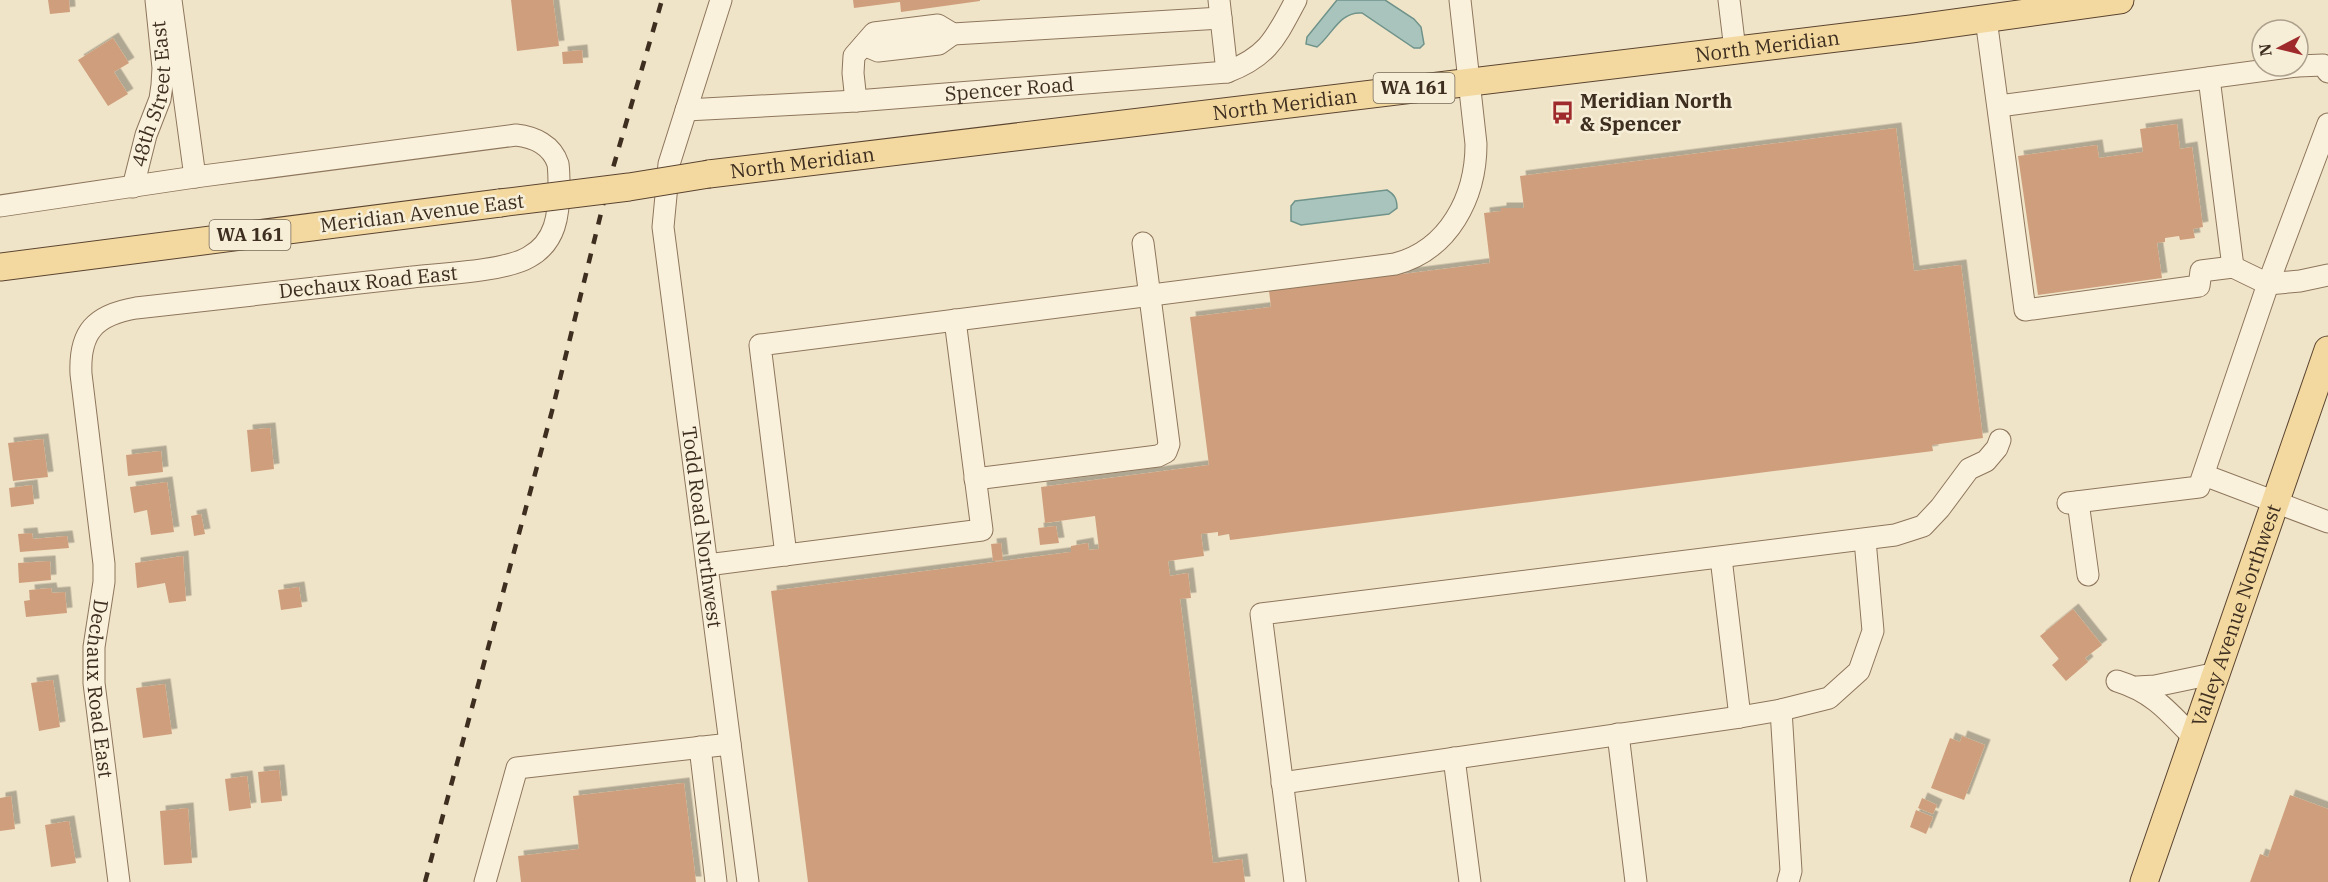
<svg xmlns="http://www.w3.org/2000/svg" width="2328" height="882" font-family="'IBM Plex Serif',serif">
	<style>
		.water { fill: #a9c4bc; stroke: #6f938a; stroke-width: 1.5 }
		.building { fill: #cf9f7d; filter: url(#shadow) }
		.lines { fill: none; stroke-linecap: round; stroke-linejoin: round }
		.minor-casing { stroke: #8d765c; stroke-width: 23 }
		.major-casing { stroke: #5b4430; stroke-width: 29 }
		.minor { stroke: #faf1dc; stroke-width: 21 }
		.major { stroke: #f3d9a0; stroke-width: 27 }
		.rail { stroke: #3d2e20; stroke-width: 4.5; stroke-dasharray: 10 10; stroke-linecap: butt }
		.major-bridge-casing { stroke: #5b4430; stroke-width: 29; stroke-linecap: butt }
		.major-bridge { stroke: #f3d9a0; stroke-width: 27 }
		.labels { text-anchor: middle; stroke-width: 5; stroke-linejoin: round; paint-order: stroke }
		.shield { fill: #f7eed8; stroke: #756857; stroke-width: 1.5 }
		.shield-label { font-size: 18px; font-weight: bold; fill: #3d2e20 }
		.street-label { font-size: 20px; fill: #3d2e20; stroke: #f7eed8 }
		.poi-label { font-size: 20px; font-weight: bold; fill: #3d2e20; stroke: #f7eed8; text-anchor: start }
	</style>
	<defs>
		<filter id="shadow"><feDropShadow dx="5.5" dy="-5.5" stdDeviation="0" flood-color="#0004"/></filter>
	</defs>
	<rect width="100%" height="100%" fill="#f0e4c8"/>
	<path class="water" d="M1337,0h48l29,19 7,8 3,17 -4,4h-6l-52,-35c-22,-2 -30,22 -45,34l-11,-3 1,-7z
		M1387,190c8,5 10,9 10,18l-8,6 -88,11 -10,-4v-15l4,-5z"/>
	<path class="building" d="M48,0h21l1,12 -20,2z
		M511,0h42l6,46 -42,5z
		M853,0h127v1l-79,11 -1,-10 -46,6z
		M113,38l16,25 -15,9 14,22 -20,12 -30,-46z
		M582,50l1,13 -20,1 -1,-12z
		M2177,124l3,25 12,-2 11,80 -10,2 2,9 -15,2 -1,-4 -14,2v4l-8,1 5,35 -124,17 -20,-139 79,-11 2,13 44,-6 -3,-23z
		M1896,128l18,143 47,-6 22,173 -51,7 1,6 -703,89 -1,-6 -11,2v-4l-17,2 3,22 -36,5 2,15 18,-3 3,25 -11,1 33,264 29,-4 3,23h-437l-37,-291 300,-39v-6l17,-3 1,7 10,-1 -4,-33 -50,7 -4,-36 168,-22 -19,-148 81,-10 -2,-16 221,-28 -6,-50 17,-2v-3h23l-4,-32z
		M270,428l4,41 -23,3 -4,-42z
		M43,439l5,38 -35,4 -5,-38z
		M161,451l2,21 -35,4 -2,-21z
		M167,482l7,50 -23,3 -4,-25 -13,3 -4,-26z
		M32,485l2,19 -23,3 -2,-19z
		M201,514l4,20 -11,2 -3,-20z
		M1056,526l3,17 -19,2 -2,-17z
		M32,533l1,6 34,-3 2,12 -49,4 -2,-18z
		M1001,543l2,17 -10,1 -2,-17z
		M183,556l3,45 -17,2 -4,-20 -28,5 -2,-25z
		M50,561l1,19 -32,3 -1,-20z
		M299,587l3,20 -21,3 -3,-20z
		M51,588l1,5 13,-1 2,21 -41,4 -2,-16 6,-1 -1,-10z
		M2073,609l29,36 -17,13 3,4 -22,19 -14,-16 7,-6 -19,-23z
		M53,680l7,47 -21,4 -8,-48z
		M165,684l7,50 -29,4 -7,-50z
		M1962,736l23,9 -21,55 -33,-12 19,-50 10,4z
		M279,770l3,31 -21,2 -3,-31z
		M247,776l4,32 -22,3 -4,-32z
		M684,783l12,99h-175l-3,-26 61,-7 -6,-53z
		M2290,795l38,14v73h-78l10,-28 8,3z
		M11,796l4,33 -15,2v-33z
		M1922,798l15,7 -4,9 -15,-6z
		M188,808l4,55 -28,2 -4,-54z
		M1916,810l17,7 -7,17 -16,-7z
		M69,821l7,42 -25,4 -6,-42z"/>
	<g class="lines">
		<defs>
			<g id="minor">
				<path d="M171,0l24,177"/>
				<path id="s1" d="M721,0l-52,164 -6,63 85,655"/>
				<path d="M1219,0l8,72"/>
				<path d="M1729,0l6,50"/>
				<path d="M1986,19l39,291 174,-24 2,-15 32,-4 35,17 32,-3 28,-6"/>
				<path d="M864,45l14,6 61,-7 14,-10"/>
				<path d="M2298,66l25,-1 5,7"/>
				<path d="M2209,78l24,189"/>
				<path d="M856,101l-3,-28 1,-17 20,-23 64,-8 15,9 268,-16"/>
				<path d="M1999,106l297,-40"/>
				<path id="s2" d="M686,110l170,-9 371,-29c42,-16 49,-35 69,-72"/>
				<path id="s3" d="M133,187l13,-52 14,-36 2,-14 1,-17 -7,-68"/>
				<path id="s4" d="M0,206l195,-29 321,-42c18,2 36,10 42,29 1,7 1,15 1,22 0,29 -3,56 -30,71 -23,14 -88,17 -116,20 -93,10 -185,21 -277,31 -41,7 -57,24 -55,66l23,190v18l-10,65v36l25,199"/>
				<path d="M2204,475l124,47"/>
				<path d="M975,479l183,-23 8,-4 3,-8 -26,-201"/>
				<path d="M2078,502l10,73"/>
				<path d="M2068,503l131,-16 69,-203 60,-160"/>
				<path d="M786,555l-26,-210 635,-81c54,-14 81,-67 81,-120l-16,-144"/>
				<path d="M1721,558l19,159"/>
				<path d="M707,565l275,-35 -27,-210"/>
				<path d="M2117,681c36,11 52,31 77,57"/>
				<path d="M2137,687l18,-1 62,-13"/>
				<path d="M1781,710l10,161 -3,11"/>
				<path d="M1618,734l18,148"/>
				<path d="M700,747l16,135"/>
				<path d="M1454,758l16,124"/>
				<path d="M1282,783l458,-66 41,-7 48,-12 30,-27 14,-40 -8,-91"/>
				<path d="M485,882l32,-114 213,-24"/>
				<path d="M1295,882l-34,-268 634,-79 28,-9 17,-18 29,-39 17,-8 11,-13 3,-8"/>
			</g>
			<g id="major">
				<path id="s5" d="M709,174l1202,-145 209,-29"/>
				<path d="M0,267l500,-64"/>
				<path id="s6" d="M2144,882l184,-532"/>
			</g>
		</defs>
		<use href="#minor" class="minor-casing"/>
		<use href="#major" class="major-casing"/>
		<use href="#minor" class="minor"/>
		<use href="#major" class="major"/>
		<path class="rail" d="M425,882l127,-471 56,-226 54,-185"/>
		<defs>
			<path id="major-bridge" d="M500,203l129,-16 80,-13"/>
		</defs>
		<use href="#major-bridge" class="major-bridge-casing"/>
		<use href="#major-bridge" class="major-bridge"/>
	</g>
	<defs>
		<symbol id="bus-bare" viewBox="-9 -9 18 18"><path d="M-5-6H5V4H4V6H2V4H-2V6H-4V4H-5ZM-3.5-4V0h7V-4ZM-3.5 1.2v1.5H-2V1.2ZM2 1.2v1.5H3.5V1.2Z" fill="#9e2a2b" stroke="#f7eed8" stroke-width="2.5" paint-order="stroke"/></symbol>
	</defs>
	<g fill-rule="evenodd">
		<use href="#bus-bare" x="1546" y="96" width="33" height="33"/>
	</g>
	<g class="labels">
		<g class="shield">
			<rect x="1373.5" y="73" width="81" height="30" rx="4.5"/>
			<rect x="209.5" y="220" width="81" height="30" rx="4.5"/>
		</g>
		<g class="shield-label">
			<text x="1414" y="94">WA 161</text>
			<text x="250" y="241">WA 161</text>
		</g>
		<g class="street-label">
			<text dy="7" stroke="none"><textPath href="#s5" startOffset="1066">North Meridian</textPath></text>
			<text dy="7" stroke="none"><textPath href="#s2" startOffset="324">Spencer Road</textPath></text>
			<text dy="7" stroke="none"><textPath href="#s3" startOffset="96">48th Street East</textPath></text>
			<text dy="7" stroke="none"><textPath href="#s5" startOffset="580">North Meridian</textPath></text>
			<text dy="7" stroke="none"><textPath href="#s5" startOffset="94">North Meridian</textPath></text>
			<text transform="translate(422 213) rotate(-7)" y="7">Meridian Avenue East</text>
			<text transform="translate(368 282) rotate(-6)" y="7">Dechaux Road East</text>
			<text dy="7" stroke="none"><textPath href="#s1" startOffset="538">Todd Road Northwest</textPath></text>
			<text dy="7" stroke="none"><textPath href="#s6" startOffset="282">Valley Avenue Northwest</textPath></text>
			<text dy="7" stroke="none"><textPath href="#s4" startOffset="1490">Dechaux Road East</textPath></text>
		</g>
		<g class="poi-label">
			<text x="1580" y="108">Meridian North<tspan x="1580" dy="23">&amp; Spencer</tspan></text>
		</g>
	</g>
	<g transform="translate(2280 48) rotate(263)"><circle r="28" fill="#f7eed8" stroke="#ada18e" stroke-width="1.5"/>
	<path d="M0-4.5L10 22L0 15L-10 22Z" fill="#9e2a2b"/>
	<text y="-9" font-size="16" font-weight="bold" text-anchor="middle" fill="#3d2e20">N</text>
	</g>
</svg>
